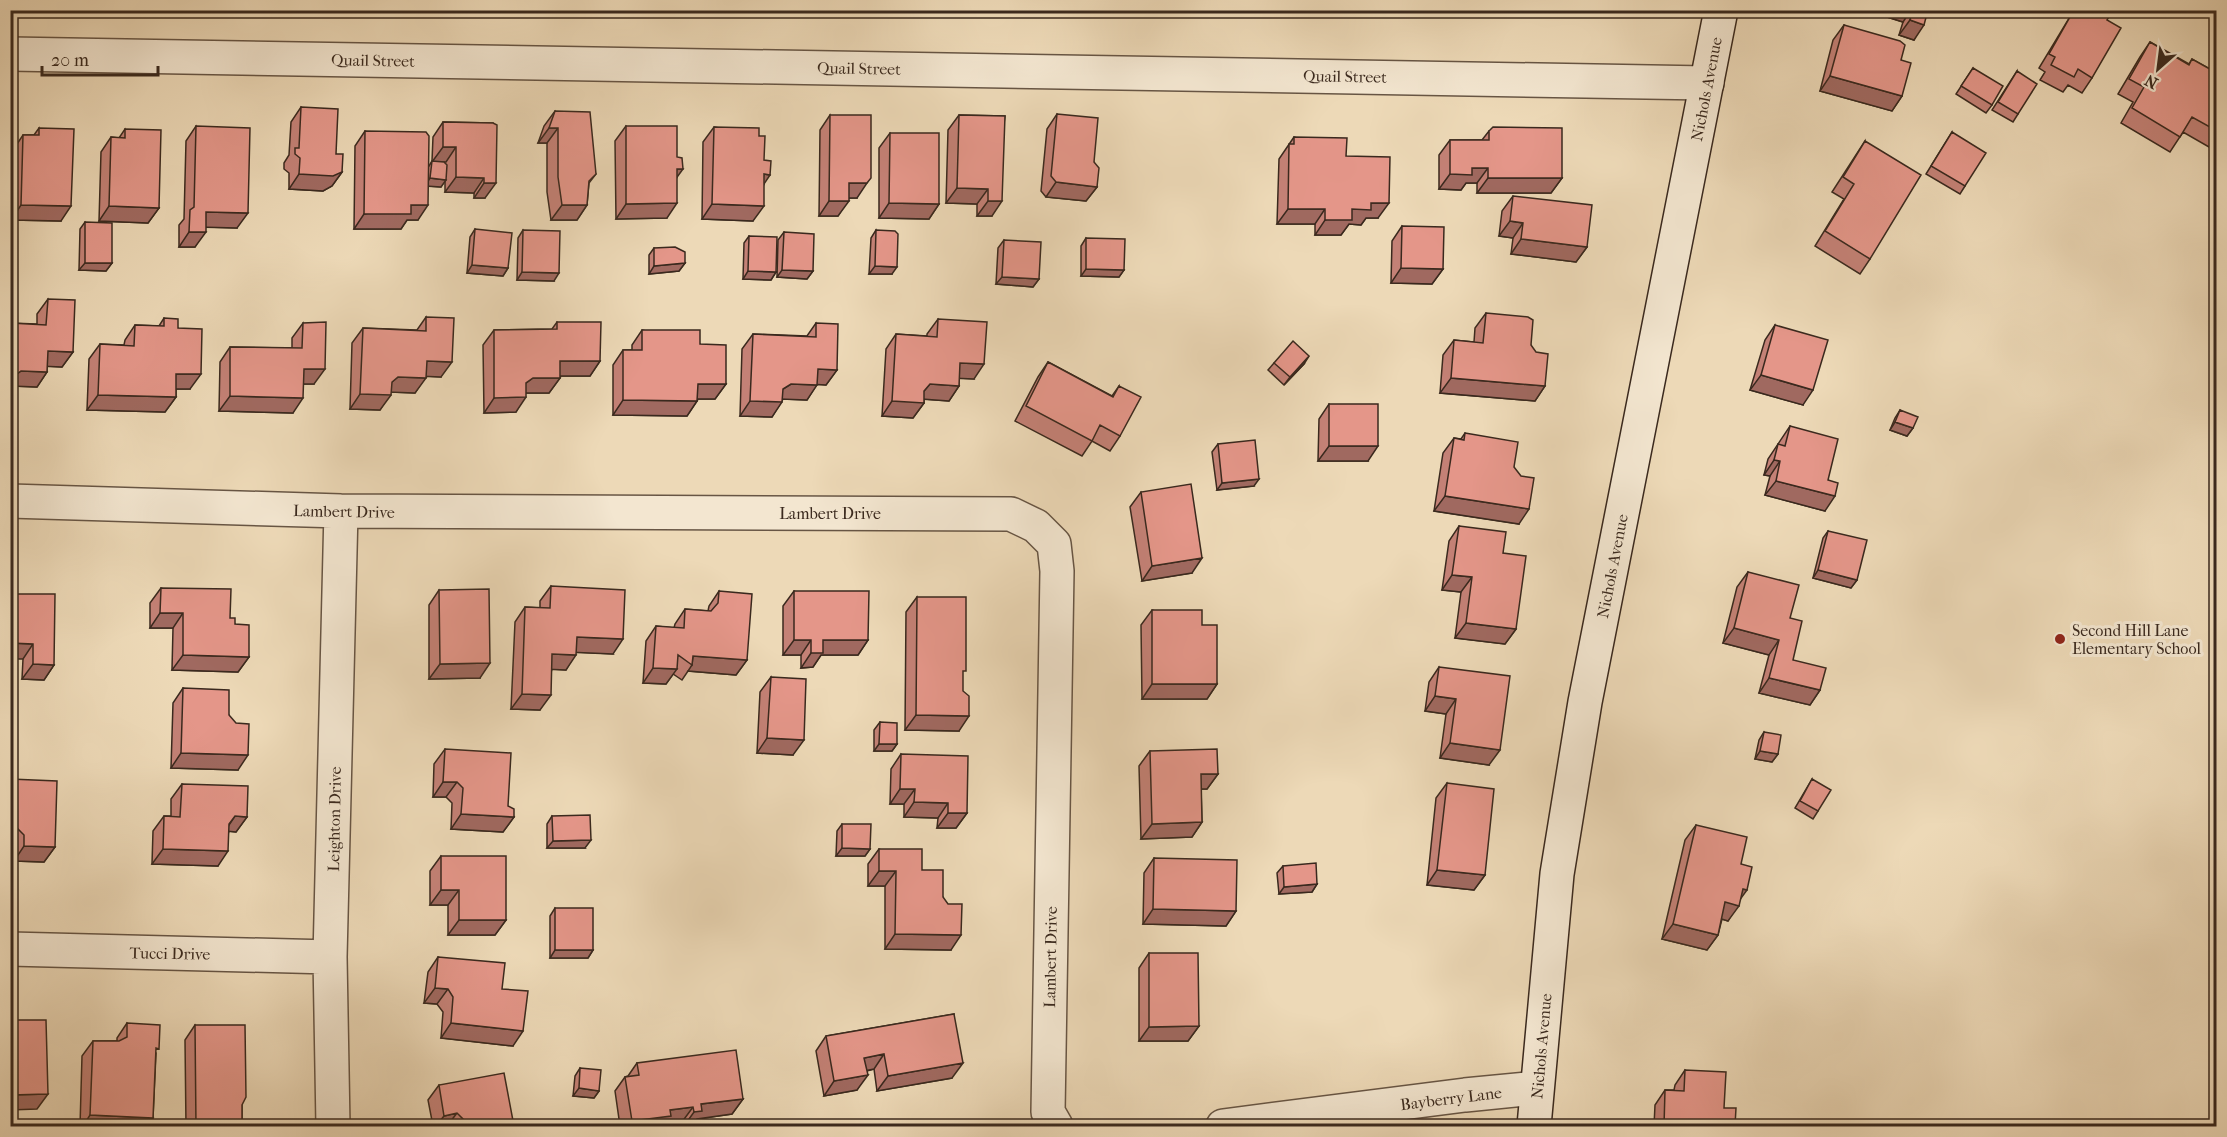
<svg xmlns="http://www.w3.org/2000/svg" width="2227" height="1137" font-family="'IM FELL French Canon',serif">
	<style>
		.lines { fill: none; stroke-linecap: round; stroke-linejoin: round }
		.street-casing { stroke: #675544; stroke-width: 36 }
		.secondary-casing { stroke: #3a291e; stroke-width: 36 }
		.street { stroke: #f3e6d0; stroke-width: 33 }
		.secondary { stroke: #f3e6d0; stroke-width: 33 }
		.wall { fill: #c48176; stroke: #3a291e; stroke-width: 1.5 }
		.shaded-wall { fill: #a06960; stroke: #3a291e; stroke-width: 1.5 }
		.building { fill: #e49689; stroke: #3a291e; stroke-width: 1.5 }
		.poi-dot { fill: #8f2418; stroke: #f3e6d0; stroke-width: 2 }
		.labels { text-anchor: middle; stroke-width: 6; stroke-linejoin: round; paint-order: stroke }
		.street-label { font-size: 16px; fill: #3a291e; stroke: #f3e6d0 }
		.poi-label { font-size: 16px; fill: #3a291e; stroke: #f3e6d0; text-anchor: start }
	</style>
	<rect width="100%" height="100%" fill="#edd9b7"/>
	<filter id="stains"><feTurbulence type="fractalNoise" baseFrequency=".00333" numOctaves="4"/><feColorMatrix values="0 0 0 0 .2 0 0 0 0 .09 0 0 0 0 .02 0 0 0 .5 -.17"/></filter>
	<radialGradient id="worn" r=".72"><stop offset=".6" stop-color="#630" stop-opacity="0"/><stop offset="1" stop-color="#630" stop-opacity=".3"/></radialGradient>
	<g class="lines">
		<defs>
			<path id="street" d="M10,54l1697,29
				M10,501l331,10 670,3 25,12 18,18 3,27 -9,541 8,14
				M10,949l320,8
				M333,1126l-3,-169 11,-446
				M1223,1126l242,-31 71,-7"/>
			<path id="secondary" d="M1534,1126l23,-252 28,-172 136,-692"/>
		</defs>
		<use href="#street" class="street-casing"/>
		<use href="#secondary" class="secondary-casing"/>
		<use href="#street" class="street"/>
		<use href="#secondary" class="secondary"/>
	</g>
	<path class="wall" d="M1865,10h63l-14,30 -15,-5 4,-13z
		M2074,10h17l2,2 1,-2h9l4,10 -15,58 -10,15 -14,-8 -5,7 -23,-12 5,-8 -6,-4z
		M1844,25l57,35 1,36 -10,15 -72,-20 13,-51z
		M2150,42l39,22 3,-5 25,14v77l-1,1 -33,-19 -13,20 -49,-29 12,-21 -15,-8 22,-37z
		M1973,68l19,37 -6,8 -30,-19z
		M2017,71l1,43 -5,8 -21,-12z
		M301,107l35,47 6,18 -10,14 -9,5 -34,-2v-16l-5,-4v-6l5,-8 2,-33z
		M555,111l41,63 -7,9 -2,22 -10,15h-26l-4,-28v-49h-9l6,-17z
		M1057,114l37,48 3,25 -11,14 -40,-4 -5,-6 6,-62z
		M830,115l27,83h-8l-11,18h-19l1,-86z
		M959,115l46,1 -13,100h-15v-12l-31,-1 2,-73z
		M443,122l50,1 -8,75h-11v-5l-29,-1v-12l-4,7 -13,-1 -10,34h-11l-6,9h-47l1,-83 10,-15 64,35 3,-5 1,-24z
		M196,126l41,102 -31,-1 -11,20h-16v-22l5,-6 2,-78z
		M626,126l51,50 -10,42 -51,1 -1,-78z
		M714,127l45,9 5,48 -11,37 -51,-2 1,-77z
		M39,128l22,93 -50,-1 2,-70 10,-15h11z
		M125,129l34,79 -11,15 -49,-2 2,-69 10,-15 8,1z
		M1489,131l73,47 -11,15h-74v-10h-11l-5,7 -22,-1v-34l11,-15h32z
		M1952,132l13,54 -5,8 -34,-20z
		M890,133l49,71 -10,15 -50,-1v-70z
		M1294,137l52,19 32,62h-12l-5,7 -12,-1 -8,11h-26v-11h-38l2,-65z
		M1865,141l5,118 -10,15 -45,-28 29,-47 -12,-7z
		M1513,196l74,51 -11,15 -65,-8 2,-16 -14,-2 3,-25z
		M85,222l27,41 -6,8 -27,-1 1,-41z
		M1402,226l41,43 -11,15 -41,-1 1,-42z
		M475,229l33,39 -5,8 -36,-3 3,-36z
		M523,230l31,51 -37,-1 1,-42z
		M876,230l16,44h-23l2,-36z
		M784,232l29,39 -6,8 -30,-2 1,-37z
		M749,236l27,36 -5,8 -28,-1 1,-36z
		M1086,238l38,32 -5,7 -38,-1v-30z
		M1004,240l35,39 -6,8 -37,-3 2,-36z
		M654,248l31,15 -6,8 -30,3v-19z
		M48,299l25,53 -11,15 -15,-1v6l-10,15 -24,-1 -1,4 -2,2v-69l27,1v-10z
		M1486,313l45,32 14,41 -10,15 -95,-8 3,-38 11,-15 20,2 1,-14z
		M426,317l15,60 -15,-1 -11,17 -24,-1 -11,18 -30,-1 2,-66 11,-15 54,2z
		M164,318l14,10 12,61h-14v8l-11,15 -78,-2 2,-51 11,-15 24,1 1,-5 10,-15 24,1z
		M938,319l36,60 -15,-1v8l-10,15 -25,-2v4l-11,15 -31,-2 4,-67 10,-15 31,2v-2z
		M557,322l43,39 -10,15h-30v2l-11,15h-23l-10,19 -32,1 -1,-68 11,-15 58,-1z
		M303,323l11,61h-11l-10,29 -74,-2 1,-49 10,-15 62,1v-10z
		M816,323l21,47 -11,15 -9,-1 -10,16 -24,-1 -11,18 -32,-1 2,-67 11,-15 54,2z
		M1775,325l28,80 -53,-15 15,-50z
		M642,330l58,14 26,40 -11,15h-17l-1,2 -10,15 -74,-1v-50l10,-15h9v-5z
		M1048,362l64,34 7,-10 1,50 -10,15 -18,-10 -10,15 -67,-35 23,-44z
		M1274,363l30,1 -20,21 -16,-15z
		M1329,404l39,57h-50l1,-42z
		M1900,410l13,18 -6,8 -17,-6 5,-12z
		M1790,426l38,54 -3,31 -60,-16 5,-19 -6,-1 4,-16z
		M1465,433l49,34 5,57 -85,-13 9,-58 11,-15 7,1z
		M1218,444l36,42 -37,4 -5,-38z
		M1141,492l51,81 -50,8 -12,-74z
		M1459,526l44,27 13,76 -11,15 -50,-6 6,-46 -19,-2 7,-49z
		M1828,531l29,49 -6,8 -38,-10 10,-40z
		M1748,572l42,46 3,42 27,30 -10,15 -51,-12 10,-38 -46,-12 14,-56z
		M551,586l62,68 -37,-2 -10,18 -14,-1 -12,41 -29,-1 4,-87 10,-15 15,1v-7z
		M161,588l69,30 5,6 14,33 -11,15 -66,-2 1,-42h-23v-25z
		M439,590l41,88 -51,1v-74z
		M719,591l28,69 -11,15 -48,-4 -6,9 -9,-6 -7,10 -23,-1 3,-42 10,-15 18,2 1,-4 10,-15 23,2 1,-5z
		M794,591l74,49 -10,15h-37l-8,12 -12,1v-13h-18v-49z
		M10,594l44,71 -10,15 -22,-1 1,-20z
		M917,597l42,134 -54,-1 1,-118z
		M1152,610l50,15 15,59 -10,15h-65l-1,-74z
		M1439,667l50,98 -49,-7 6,-44 -21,-3 4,-29z
		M771,677l22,78 -36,-2 3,-61z
		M183,688l46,27 9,55 -67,-2 2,-65z
		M880,722l17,22 -5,7h-18v-21z
		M1764,732l14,22 -6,8 -17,-3 4,-19z
		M445,749l63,57 6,11 -11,15 -52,-3 1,-26 -6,-6h-13l1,-33z
		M1150,751l68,23 -11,15h-6l1,33 -10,15 -51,2 -2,-73z
		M901,754l66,59 -11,15h-19l1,-10 -34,-1v-13h-14l1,-35z
		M10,779l45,68 -11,15 -30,-1v-11l-4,-3z
		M1812,779l6,32 -5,8 -18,-11z
		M1447,783l38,92 -11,15 -47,-5 9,-87z
		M182,784l65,33 -11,15 -7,-1 -11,35 -66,-2 1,-33 11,-15h7v-17z
		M552,816l33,32h-38v-24z
		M842,824l28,25 -5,7h-29l1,-25z
		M1696,825l45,39 -1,35 -12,22 -6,-2 -4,16 -11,15 -45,-11 23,-99z
		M879,849l43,21 21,27 8,53 -66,-1v-63h-17v-22z
		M441,856l65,64 -11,15h-47v-30h-18v-34z
		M1154,858l82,53 -10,15 -83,-2 1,-51z
		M1283,866l34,18 -5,8 -33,2 -2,-21z
		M555,908l38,42 -5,8h-38v-42z
		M1149,953l50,73 -11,15h-49v-73z
		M438,957l64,32 11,57 -72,-8 2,-26 -6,-8 -13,-1 4,-31z
		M954,1014l-2,64 -75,13 -3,-22 -7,2 -10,19 -33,6 -8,-45 10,-15z
		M127,1023l29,30 -3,65 -6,8h-67l2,-70 11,-15h24v-3z
		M195,1025l47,80v21h-56l-1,-86z
		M637,1063l106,36 -11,15 -35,5 -5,7h-9l-1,-4 -17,2 -2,2h-43l-5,-35 10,-14 3,-1z
		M580,1068l19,23 -5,7 -21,-2 2,-20z
		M1685,1070l39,38 11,18h-81l1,-21 10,-15h9l1,-5z
		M439,1085l75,41h-81l-5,-26z"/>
	<path class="shaded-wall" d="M818,10h42l-1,1z
		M1865,10h46l-8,12z
		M1910,20l14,5 -10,15 -15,-5z
		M1830,76l72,20 -10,15 -72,-20z
		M549,128h9l-11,15h-9z
		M443,147h13l-10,15h-14z
		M1472,168h16l-11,15h-11l-5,7 -22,-1 11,-15z
		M677,169h6l-11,15z
		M342,172l-10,14 -9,5 -34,-2 10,-15z
		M764,174l6,1 -10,15z
		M456,177l28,1 -10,15 -29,-1z
		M430,178l16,2 -5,7 -16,-1z
		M1488,178h74l-11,15h-74z
		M1056,182l41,5 -11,14 -40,-4z
		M484,183h12l-11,15h-11z
		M849,183h18l-10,15h-19z
		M957,188l31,1 -11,15 -31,-1z
		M829,201h20l-11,15h-19z
		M988,201h14l-10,15h-15z
		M677,203l-10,15 -51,1 10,-15z
		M889,203l50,1 -10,15 -50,-1z
		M1371,203h18l-11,15h-12l-5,7 -12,-1 -8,11h-26l10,-15 27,-11z
		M712,204l52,2 -11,15 -51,-2z
		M21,205l50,1 -10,15 -50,-1z
		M411,205h17l-10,15h-11l-6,9h-47l10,-15z
		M562,205h25l-10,15h-26z
		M109,206l50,2 -11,15 -49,-2z
		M1288,209h37l-10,15h-38z
		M206,212l42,1 -11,15 -41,-1z
		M1510,221l13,2 -10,15 -14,-2z
		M189,232h17l-11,15h-16z
		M1521,239l66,8 -11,15 -65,-8z
		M85,263h27l-6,8 -27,-1z
		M685,263l-6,8 -30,3 5,-8z
		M472,265l36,3 -5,8 -36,-3z
		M875,266l22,1 -5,7h-23z
		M1401,268l42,1 -11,15 -41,-1z
		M1086,269l38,1 -5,7 -38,-1z
		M782,270l31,1 -6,8 -30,-2z
		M748,271l28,1 -5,8 -28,-1z
		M522,272l37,1 -5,8 -37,-1z
		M1002,277l37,2 -6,8 -37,-3z
		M48,351l25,1 -11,15 -25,-1z
		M1309,356l-5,8 -20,21 6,-8z
		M427,361l25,1 -11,15 -25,-1z
		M560,361h40l-10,15h-40z
		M960,363l24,1 -10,15 -24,-1z
		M304,369h21l-11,15h-21z
		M818,369l19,1 -11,15 -19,-1z
		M21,371l26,1 -10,15 -27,-1 3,-9z
		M176,374h25l-11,15h-24z
		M1761,375l52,15 -10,15 -53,-15z
		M398,377l28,1 -11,15 -27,-1 3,3 -11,15 -30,-1 10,-15 32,-12z
		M533,378h27l-11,15h-27l4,4 -10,15 -32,1 10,-15 32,-15z
		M1451,378l94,8 -10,15 -95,-8z
		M698,384h28l-11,15h-28z
		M791,384l26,1 -10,15 -27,-1 2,3 -10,15 -32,-1 10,-15 33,-12z
		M930,384l29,2 -10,15 -29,-2 4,4 -11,15 -31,-2 10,-15 32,-10z
		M98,395l78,2 -11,15 -78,-2z
		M230,396l73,2 -10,15 -74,-2z
		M623,400l74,1 -10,15 -74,-1z
		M1895,422l18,6 -6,8 -17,-6z
		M1329,446h49l-10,15h-50z
		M1774,460l6,1 -10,15 -6,-1z
		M1259,479l-5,7 -37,4 5,-7z
		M1776,481l59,15 -10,15 -60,-16z
		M1445,496l84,13 -10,15 -85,-13z
		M1202,558l-10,15 -50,8 10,-15z
		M1818,570l39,10 -6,8 -38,-10z
		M1452,575l20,2 -11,15 -19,-2z
		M160,613h23l-10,15h-23z
		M1466,623l50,6 -11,15 -50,-6z
		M1734,628l45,12 -10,15 -46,-12z
		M577,637l46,2 -10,15 -47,-2z
		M794,640h17l-10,15h-18z
		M823,640h45l-10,15h-37l-8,12 -12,1 10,-15z
		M10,643l23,1 -10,15h-13z
		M552,654l24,1 -10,15 -24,-1z
		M183,655l66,2 -11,15 -66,-2z
		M693,656l54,4 -11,15 -48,-4 4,-6z
		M490,663l-10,15 -51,1 11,-15z
		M33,664l21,1 -10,15 -22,-1z
		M653,668l24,1 -11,15 -23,-1z
		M1769,678l51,12 -10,15 -51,-12z
		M1152,684h65l-10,15h-65z
		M522,694l29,1 -11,15 -29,-1z
		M1435,696l21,3 -10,15 -21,-3z
		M916,715l53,1 -10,15 -54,-1z
		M767,738l37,2 -11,15 -36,-2z
		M1450,743l50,7 -11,15 -49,-7z
		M879,744h18l-5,7h-18z
		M1760,751l18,3 -6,8 -17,-3z
		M181,753l67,2 -10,15 -67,-2z
		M1201,774h17l-11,15h-17z
		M443,782h14l-11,15h-13z
		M900,789h15l-11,15h-14z
		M914,802l34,1 -10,15 -34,-1z
		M948,813h19l-11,15h-19z
		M461,814l53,3 -11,15 -52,-3z
		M235,816l12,1 -11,15 -11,-1z
		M1202,822l-10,15 -51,2 11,-15z
		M10,828h7l-7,9z
		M591,840l-6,8h-38l6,-7z
		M24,846l31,1 -11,15 -30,-1z
		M842,848l28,1 -5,7h-29z
		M163,849l65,2 -10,15 -66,-2z
		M1437,870l48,5 -11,15 -47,-5z
		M879,871h17l-11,15h-17z
		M1317,884l-5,8 -33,2 5,-7z
		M1743,889l4,1 -11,15 3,1 -11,15 -13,-4 10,-15z
		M441,890h18l-11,15h-18z
		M1153,909l83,2 -10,15 -83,-2z
		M459,920h47l-11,15h-47z
		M1673,924l45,11 -11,15 -45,-11z
		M895,934l66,1 -10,15 -66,-1z
		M555,950h38l-5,8h-38z
		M435,988l13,1 -11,15 -13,-1z
		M451,1023l72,8 -10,15 -72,-8z
		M1199,1026l-11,15h-49l10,-14z
		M884,1054l-10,15 -20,4 10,-15z
		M963,1063l-11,15 -75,13 11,-15z
		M868,1075l-11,15 -33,6 10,-15z
		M579,1088l20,3 -5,7 -21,-2z
		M48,1094l-11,15 -27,1v-15z
		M743,1099l-11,15 -35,5 -5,7h-8l10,-14 7,-8z
		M693,1107l-11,15 -17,2 -2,2h-35l4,-5 38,-11z
		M457,1113l-10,13h-11l8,-10z
		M90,1115l63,3 -6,8h-64z"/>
	<path class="building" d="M1912,10h16l-4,15 -14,-5z
		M2074,10h17l2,2 1,-2h9l7,5 -3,5 14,8 -29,50 -14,-9 -4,8 -23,-12 4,-8 -6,-3z
		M1844,25l56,16 5,4 -4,15 10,3 -9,33 -72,-20z
		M2150,42l39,23 3,-6 25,14v58l-25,-14 -12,20 -48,-29 12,-21 -15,-8z
		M1973,68l30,18 -11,19 -31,-19z
		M2017,71l20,13 -19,30 -20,-12z
		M301,107l37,2 -2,45h7l-1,18 -9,4 -34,-2 1,-16 -5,-4v-6h4z
		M555,111l35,1 6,62 -7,7 -2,24h-25l-4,-28v-49h-9z
		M1057,114l41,4 -4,44 5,6 -2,19 -41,-5 -5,-6z
		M830,115h41v63l-4,5h-18v18h-20z
		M959,115l46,1 -3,85h-14v-12l-31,-1z
		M443,122l50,1 4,2 -1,58h-12v-5l-28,-1v-30h-13z
		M196,126l54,2 -2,85 -42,-1v20h-17l1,-22 4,-3z
		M626,126h51v31l5,1 1,11h-6v34l-51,1z
		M714,127l45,1v8h6l-1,24 7,1 -1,14 -6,-1v32l-52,-2z
		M1493,127l69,1v50h-74v-10h-16v7l-22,-1v-34h39v-9z
		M39,128l35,1 -3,77 -50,-1 2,-70h16z
		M125,129l36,1 -2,78 -50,-2 2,-69 14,1z
		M365,131l61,1 3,4 -1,69h-17v9h-47z
		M1952,132l34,21 -21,33 -34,-20z
		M890,133h49v71l-50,-1z
		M1294,137l53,1 -1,18 44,1 -1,46h-18v7l-19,-1v11h-27v-11h-37l1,-65h5z
		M1865,141l56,34 -51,84 -45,-28 29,-47 -11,-7z
		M432,161l12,1 3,3 -1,15 -16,-2z
		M1513,196l79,9 -5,42 -66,-8 2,-16 -13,-2z
		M85,222l27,1v40h-27z
		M1402,226l42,1 -1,42 -42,-1z
		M475,229l37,4 -4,35 -36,-3z
		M523,230l37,1 -1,42 -37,-1z
		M876,230l19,1 3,3 -1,33 -22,-1z
		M784,232l30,2 -1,37 -31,-1z
		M749,236l28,1 -1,35 -28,-1z
		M1086,238l39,1 -1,31 -38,-1z
		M1004,240l37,2 -2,37 -37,-2z
		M675,247l10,5v11l-31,3v-18z
		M48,299l27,1 -2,52 -25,-1 -1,21 -26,-1 -8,6 -1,13h-2v-67l36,2z
		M1486,313l42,4 5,3 -2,25 5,7 12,2 -3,32 -94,-8 3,-38 29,3z
		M426,317l28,1 -2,44 -25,-1 -1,17 -28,-1 -6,5 -1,13 -31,-1 3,-66 63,3z
		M164,318l14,1v9l24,1 -1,45h-25v23l-78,-2 2,-51 34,2 1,-21 29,1z
		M938,319l49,3 -3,42 -24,-1 -1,23 -29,-2 -6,7v12l-32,-2 4,-67 41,3z
		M326,322l-1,47h-21l-1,29 -73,-2v-49l72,1 1,-25z
		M557,322h44l-1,39h-40v17h-27l-7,5v14l-32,1v-68l63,-1z
		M816,323l22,1 -1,46 -19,-1 -1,16 -26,-1 -8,5 -1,13 -32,-1 3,-67 63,3z
		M1775,325l53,15 -15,50 -52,-15z
		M642,330h58v14l26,1v39h-28l-1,17 -74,-1v-50h19z
		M1293,341l16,15 -19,21 -16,-14z
		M1048,362l65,35 6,-11 22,11 -21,39 -20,-11 -8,16 -66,-35z
		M1329,404h49v42h-49z
		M1900,410l18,7 -5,11 -18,-6z
		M1790,426l48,13 -10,41 10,3 -3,13 -59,-15 4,-20 -6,-1 4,-16 7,2z
		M1465,433l53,9 -4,25 7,9 13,2 -5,31 -84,-13 9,-58 10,2z
		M1255,440l4,39 -37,4 -4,-39z
		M1191,484l11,74 -50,8 -11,-74z
		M1459,526l47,6 -3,21 23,3 -10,73 -50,-6 6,-46 -20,-2z
		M1828,531l39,9 -10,40 -39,-10z
		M1748,572l51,13 -9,33 12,3 -9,39 33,8 -6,22 -51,-12 10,-38 -45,-12z
		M551,586l74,4 -2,49 -46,-2 -1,18 -24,-1 -1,41 -29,-1 3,-87 25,1z
		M161,588l70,1 -1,29h5v6l14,1v32l-66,-2v-42h-23z
		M489,589l1,74 -50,1 -1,-74z
		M719,591l33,3 -5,66 -54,-4 -1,9 -14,-10 -1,14 -24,-1 3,-42 28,2 1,-19 26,2 7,-8z
		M794,591h75l-1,49h-45v13h-12v-13h-17z
		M10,594h45l-1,71 -21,-1v-20l-23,-1z
		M917,597h49v74h-3v20l6,5v20l-53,-1z
		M1152,610h50v15h15v59h-65z
		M1439,667l71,9 -10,74 -50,-7 6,-44 -21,-3z
		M771,677l35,2 -2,61 -37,-2z
		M183,688l46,2v25l7,8 13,1 -1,31 -67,-2z
		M880,722l17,1v21h-18z
		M1764,732l17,3 -3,19 -18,-3z
		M445,749l66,4 -3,53 6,3v8l-53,-3 2,-26 -6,-6h-14z
		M1217,749l1,25h-17l1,48 -50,2 -2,-73z
		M901,754l67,2 -1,57h-19v-10l-34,-1 1,-13h-15z
		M10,779l47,2 -2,66 -31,-1v-11l-7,-7h-7z
		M1812,779l19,11 -13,21 -18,-10z
		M1447,783l47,6 -9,86 -48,-5z
		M182,784l66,2 -1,31 -12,-1 -6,8 -1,27 -65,-2 1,-33 16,1z
		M590,815l1,25 -38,1 -1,-25z
		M842,824h29l-1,25 -28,-1z
		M1696,825l51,12 -6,27 11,3 -5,23 -4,-1 -4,17 -14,-4 -7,33 -45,-11z
		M879,849h43v21h21v27l5,7h14l-1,31 -66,-1 1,-63h-17z
		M441,856h65v64h-47v-30h-18z
		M1154,858l83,2 -1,51 -83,-2z
		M1316,863l1,21 -33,3 -1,-21z
		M555,908h38v42h-38z
		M1149,953h49l1,73 -50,1z
		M438,957l67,6 -3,26 26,2 -5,40 -72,-8 2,-26 -5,-8 -13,-1z
		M954,1014l9,49 -75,13 -4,-22 -20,4 4,17 -34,6 -8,-45z
		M10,1020h36l2,74 -38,1z
		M127,1023l33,2 -1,24 -3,-1 -3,70 -63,-3 3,-74h26l8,-4z
		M195,1025h50l1,72 -4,8v21h-46z
		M736,1050l7,49 -42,5 1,7 -8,1 -1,-5 -23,3 1,6 -39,5 -7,-44 14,-2 -2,-12z
		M580,1068l21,2 -2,21 -20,-3z
		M1685,1070l41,2 -2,36h12l-1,18h-71l1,-36 19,1z
		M504,1073l10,53h-49l-2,-7 -6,-6 -13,3 -5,-31z"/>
	<circle class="poi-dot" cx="2060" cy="639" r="6"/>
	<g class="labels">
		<g class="street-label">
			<text transform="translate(373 60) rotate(1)" y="6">Quail Street</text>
			<text transform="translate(859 68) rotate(1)" y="6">Quail Street</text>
			<text transform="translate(1345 76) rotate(1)" y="6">Quail Street</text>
			<text transform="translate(1706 89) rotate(-79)" y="6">Nichols Avenue</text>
			<text transform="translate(344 511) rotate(1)" y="6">Lambert Drive</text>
			<text x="830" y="519">Lambert Drive</text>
			<text transform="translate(1612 566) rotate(-79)" y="6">Nichols Avenue</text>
			<text transform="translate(334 819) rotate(-89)" y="6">Leighton Drive</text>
			<text transform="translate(170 953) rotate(1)" y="6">Tucci Drive</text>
			<text transform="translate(1050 957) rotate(-89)" y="6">Lambert Drive</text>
			<text transform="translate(1541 1046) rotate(-85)" y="6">Nichols Avenue</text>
			<text transform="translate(1451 1098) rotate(-7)" y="6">Bayberry Lane</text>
		</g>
		<g class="poi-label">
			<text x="2072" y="636">Second Hill Lane<tspan x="2072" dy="18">Elementary School</tspan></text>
		</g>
	</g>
	<rect width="2227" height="1137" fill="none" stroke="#edd9b7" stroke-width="36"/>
	<rect x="12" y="12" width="2203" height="1113" fill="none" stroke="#3a291e" stroke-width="3"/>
	<rect x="18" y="18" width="2191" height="1101" fill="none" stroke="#3a291e" stroke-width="1.5"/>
	<g transform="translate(2158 69) rotate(208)" stroke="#f3e6d0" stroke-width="4.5" paint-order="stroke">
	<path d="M0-4.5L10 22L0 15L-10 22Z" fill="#3a291e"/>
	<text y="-9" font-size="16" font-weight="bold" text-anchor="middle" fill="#3a291e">N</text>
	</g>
	<path d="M42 66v9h116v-9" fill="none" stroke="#3a291e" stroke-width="3"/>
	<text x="51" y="66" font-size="18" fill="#3a291e" stroke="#f3e6d0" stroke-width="4.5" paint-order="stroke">20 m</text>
	<rect width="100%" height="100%" filter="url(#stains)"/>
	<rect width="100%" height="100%" fill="url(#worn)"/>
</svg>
